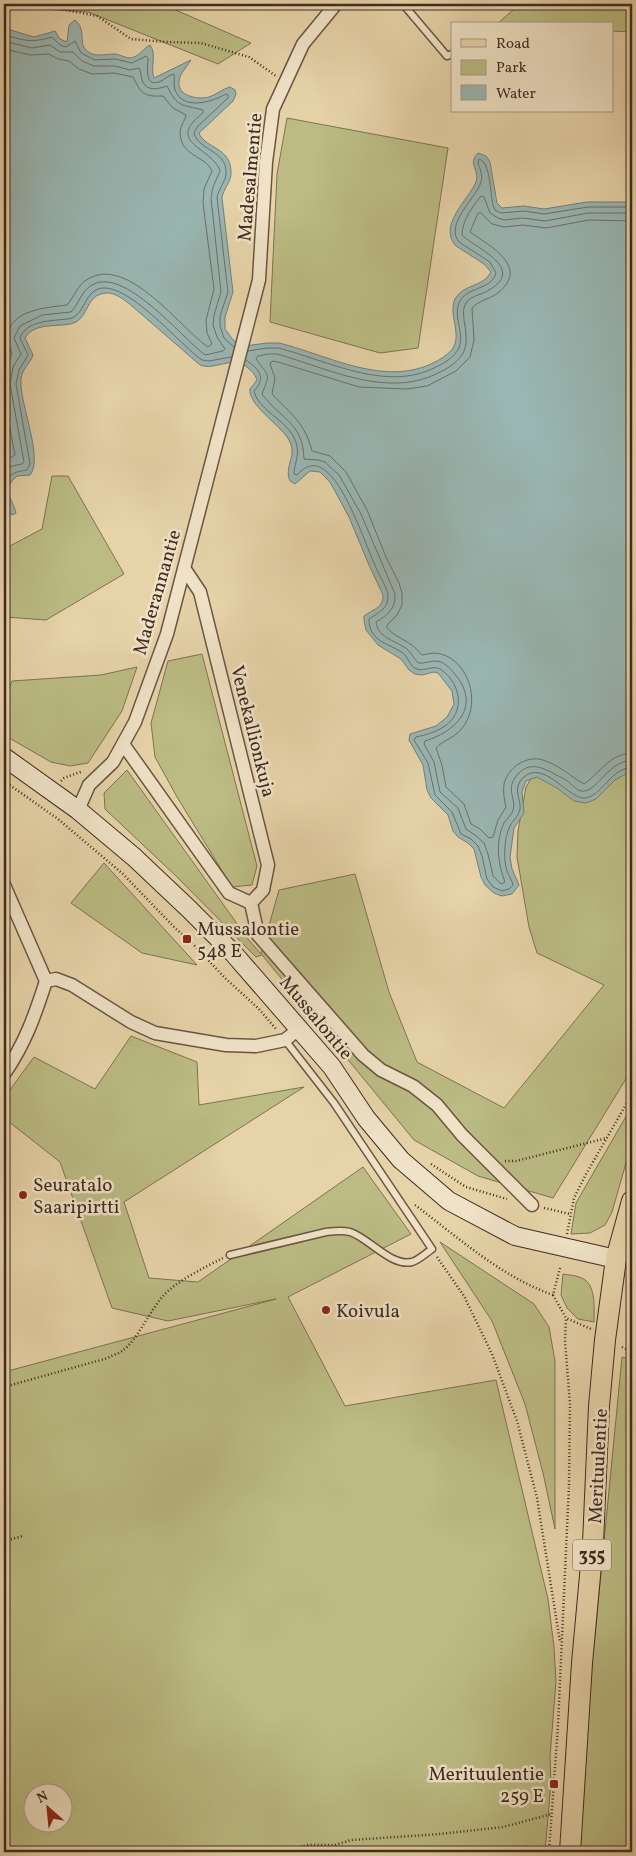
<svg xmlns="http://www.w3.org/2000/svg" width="636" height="1856" font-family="Vollkorn,serif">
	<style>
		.green { fill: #bbbb83; stroke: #7e7353; fill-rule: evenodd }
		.water { fill: #99b6b2; stroke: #757e79 }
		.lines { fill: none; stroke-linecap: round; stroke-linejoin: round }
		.shore { stroke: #6c706a; stroke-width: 1 }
		.lane-casing { stroke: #6a5544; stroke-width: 9 }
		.street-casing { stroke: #6a5544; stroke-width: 15 }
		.secondary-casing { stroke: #402b23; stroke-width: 20 }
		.primary-casing { stroke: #402b23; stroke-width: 22 }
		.path { stroke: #402b23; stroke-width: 2.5; stroke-dasharray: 1 2.5; stroke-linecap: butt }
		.lane { stroke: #efe2c6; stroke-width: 6 }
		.street { stroke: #efe2c6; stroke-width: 12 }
		.secondary { stroke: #efe2c6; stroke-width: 18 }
		.primary { stroke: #e6d3a8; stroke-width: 20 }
		.poi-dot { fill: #8f2418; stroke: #efe2c6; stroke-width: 2 }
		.labels { text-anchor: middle; stroke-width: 5; stroke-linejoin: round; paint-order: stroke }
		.shield { fill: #efe2c6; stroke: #746254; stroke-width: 1 }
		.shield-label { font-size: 18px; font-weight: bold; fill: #402b23 }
		.street-label { font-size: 19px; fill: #402b23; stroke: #efe2c6 }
		.poi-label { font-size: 19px; fill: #402b23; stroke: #efe2c6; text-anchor: start }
	</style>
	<rect width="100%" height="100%" fill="#e6d3a8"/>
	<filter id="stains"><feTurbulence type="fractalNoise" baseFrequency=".004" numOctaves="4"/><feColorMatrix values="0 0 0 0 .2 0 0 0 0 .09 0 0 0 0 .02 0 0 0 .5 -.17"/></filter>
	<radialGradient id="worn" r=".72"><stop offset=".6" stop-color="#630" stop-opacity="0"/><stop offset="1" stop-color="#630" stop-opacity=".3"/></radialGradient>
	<path class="green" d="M7,4h155l89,39 -33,21 -130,-52 -77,-5z
		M520,4h112v28l-20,-1v-7h-115z
		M287,118l161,30 -30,200 -38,5 -110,-31 7,-148z
		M52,476h16l56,98 -78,46 -41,-3 1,-69 36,-19z
		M202,654l55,212 -5,19 -20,2 -55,-90 -22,-40 -4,-34 17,-62z
		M137,667l-15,44 -34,52 -18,3 -19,-4 -47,-27v-36l8,-18 89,-6z
		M544,756l88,1v312l-79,129 -75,-22 -64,-36 -152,-185 -6,2 -78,-79 -73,-69 -1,-16 23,-23 121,169 13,15 18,-64 76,-16 34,118 28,70 87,46 100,-123 -67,-32 -8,-26 -12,-70 1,-26 8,-44z
		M104,863l93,102 -55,-12 -71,-50z
		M131,1036l66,26 2,43 105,-18 -180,115 25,76 49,4 165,-115 48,67 -123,63 57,109 151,-26 52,219 6,48 2,34 -6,76 1,26 -6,69h-541v-480l272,-73 -108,22 -56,-13 -52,-146 -56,-44v-20l30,-41 61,32zM32,1794h30v30h-30z
		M632,1106v36l-20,70 -7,13 -15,8 -19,1 5,-31z
		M440,1242l94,62 15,23 6,34v168l-12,-56 -18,-69 -33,-83z
		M563,1274c5,1 11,1 16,3 18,5 15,31 15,45l-16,-3 -11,-11 -6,-13z
		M622,1357l10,3v492h-53l13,-187z"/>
	<path class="water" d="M75,20c9,7 6,17 8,26 8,13 20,8 32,8 7,1 13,6 19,3 6,-2 10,-9 16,-12 7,9 0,23 4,33l37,-18c-4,7 -11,13 -12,21 -2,15 18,19 30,16 7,-2 13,-8 21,-10l5,3 1,4 -3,7 -34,32c5,15 32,14 32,39 1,9 -8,17 -9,26l11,94 -8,25v12l9,12 11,5 22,-3h12c49,12 106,45 156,19 6,-3 14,-8 18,-14 9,-15 -5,-33 2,-49 8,-15 29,-12 36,-27l-7,-8 -28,-18c-19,-20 13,-47 20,-64 4,-11 -9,-19 2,-29l8,3 4,6 7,41 5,5 22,-2 20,3 43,-7h45v569l-17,9 -19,19 -10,4 -12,-2 -17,-13 -20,-11 -11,4 -4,11 2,21 -10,15 -4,29 2,12 7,16 -7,9 -10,2 -8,-3 -9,-8 -4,-8 -7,-28 -6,-6 -10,-6 -5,-6 -5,-16 -17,-17 -4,-8 -4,-25 -14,-25 1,-6 26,-8 11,-9 7,-13 -2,-13 -14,-18 -4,-1 -12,3 -7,-1 -6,-4 -8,-11 -23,-14 -12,-15 -2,-10v-4c9,-7 20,-8 19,-21l-14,-30 -20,-48 -19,-35 -10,-10 -10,-1 -15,13 -5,-3c-7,-15 10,-27 -3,-44 -9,-13 -39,-33 -37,-48l7,-9c-2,-6 -5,-9 -10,-13 -16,-12 -31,4 -47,-2l-68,-59c-9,-7 -19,-16 -31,-12 -13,3 -14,22 -25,28 -14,7 -40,-2 -51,16l8,17c-3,9 -11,14 -12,24 -2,24 23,79 9,96l-13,1c-17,14 -4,23 -1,37l-4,2 -8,-6v-481l30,9 21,-6 5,8 7,3 2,-17z"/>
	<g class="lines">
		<path class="shore" d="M4,34c18,7 29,9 48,3l8,8 6,2 9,-6 6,12 14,7 20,-1 17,4 14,-7 2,2c0,9 -4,29 11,24 6,-2 9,-7 15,-8 1,5 -1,11 1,16 8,21 37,12 51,4l2,1v3l-31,29 -3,6c5,18 32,17 32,39 1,8 -8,17 -9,26l11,94 -8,24v10l4,12 10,9
			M4,41l28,7 18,-3 10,7h13l9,9 12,5h21l15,4 9,-2c2,4 2,8 3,12 4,12 16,9 25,6 11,22 14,18 36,24v3c-39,30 9,34 17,58l-7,16 -2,11 10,94 -7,23 -1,10 4,12 8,12 -2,2 -18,4c-24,-18 -81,-89 -113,-70 -11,6 -13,19 -21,27l-29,3 -22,11 -6,12 7,16 -8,13 -3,17 14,78 -2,2 -10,2 -8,7
			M4,49l27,6 18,-1 9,5 11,2 10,8 13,5 22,-1 19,4c8,16 10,20 30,19l10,12 13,7c-1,6 -6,11 -6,18 1,24 25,22 32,38l-8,18 -1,14 11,86 -8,31 1,13 5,11 -4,3c-28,-19 -80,-92 -120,-68 -11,6 -13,17 -21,26 -22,3 -55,4 -60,31l5,18 -8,17
			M632,213h-44l-43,8 -22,-3 -19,2 -6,-2 -8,-5 -6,-16 -3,-1c-9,11 -19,25 -19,39 13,13 65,33 27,55 -7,5 -18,5 -23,13 -8,13 7,35 -4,52 -6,8 -15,14 -24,18 -51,26 -111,-5 -161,-19h-9l-10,2 -2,3c14,19 14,14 6,35 19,26 41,28 42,65l14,1 7,2 14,13 22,39 34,80c1,14 -7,21 -19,28 2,17 22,19 32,28 4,4 6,9 10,13 8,1 15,-4 23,-1 7,3 12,10 17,16 22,31 -4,54 -33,63l-1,3 10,18 6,30 18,16 8,21 9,6 9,8 4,11 5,22 8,8 4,-2c-7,-18 -10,-40 -1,-59 3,-5 8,-8 9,-13 4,-11 -9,-21 5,-36 11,-12 23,-7 35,-1 4,3 9,4 13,7 6,4 12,13 19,11 14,-3 23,-29 47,-31
			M632,221l-43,-1 -43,8 -23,-3 -19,2 -12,-3 -11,-11h-3l-8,19c18,13 60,34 29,60 -8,7 -20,8 -27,16l2,32 -4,17 -14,14 -29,15 -20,3 -48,-2 -81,-25 -6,-1 -2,3 5,14 -3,16c19,20 33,29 40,57l18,5 16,16 21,38 19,47 13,26 3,10v12l-5,10 -10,10v3c11,12 22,11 35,27 6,-1 12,-3 19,-1 28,8 39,47 24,70 -8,14 -21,15 -29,24l6,17 4,22 18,17 7,20 9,5 9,9 4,-1 5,-17 8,-13c-2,-8 -3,-15 -2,-23 4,-17 23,-29 39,-24 16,5 27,16 41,24 16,-11 25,-30 48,-31
			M248,351l19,-3h11c49,12 108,45 158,19 9,-4 18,-10 23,-19 6,-14 -6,-31 0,-45 7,-17 32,-12 37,-30l-6,-11 -31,-20c-15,-18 18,-45 22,-60 2,-7 -1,-13 -3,-19l1,-4c12,4 11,34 14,46l2,5 6,3 23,-2 20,3 44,-7h44
			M246,360c13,9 21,17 8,31 5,22 40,31 43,56 2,10 -3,18 -3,27l3,1c7,-8 16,-13 26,-6 21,12 41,71 51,94 4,11 11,20 14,31 1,15 -9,18 -19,25 0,25 23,24 36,36 4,5 6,12 12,14 9,3 17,-6 26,2 18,14 22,41 2,55 -9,6 -19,9 -29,11l-2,3 14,23 7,32 17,17 9,22 10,5 7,7 4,10 5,23 6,8 9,4 7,-2 4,-4c-1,-5 -4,-9 -6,-14 -4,-12 -3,-33 3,-45 3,-6 9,-10 10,-17 1,-7 -4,-15 -2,-23 1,-3 3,-7 6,-9 20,-18 45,23 61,21 17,-2 25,-29 47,-31
			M4,398l11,57 -11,7
			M4,488c3,-14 10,-16 23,-18l3,-6 -14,-80 3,-14 9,-15 -8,-17c6,-18 32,-17 47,-19 17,-1 16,-24 31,-30 28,-10 82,56 104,71l7,1 22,-4"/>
		<defs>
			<path id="lane" d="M403,4l44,52 5,-2
				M230,1255l96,-23c9,-1 16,-2 24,0 19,6 41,35 62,30 7,-2 14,-9 20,-13l-98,-146 -49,-63"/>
			<path id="street" d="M184,568l16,24 68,273 -5,25 -12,13
				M123,744l106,149 22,10
				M78,810l11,-25 24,-23 22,-40 32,-88 92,-354 7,-118 7,-53 30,-65 33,-40
				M4,885l42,96
				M251,903l7,32 105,120 18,15 32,16 24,19 25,30 70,70
				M4,1074c21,-30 31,-59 42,-93l10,-2 16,6 59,37 24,11 71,12 30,1 29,-6 15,-12"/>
			<path id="secondary" d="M4,757l74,53 56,47 55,52 45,45 98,113 34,51 35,42 48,41 66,35 101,23"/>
			<path id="primary" d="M570,1852l12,-189 11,-120 6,-137 6,-66 11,-81 16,-58"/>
		</defs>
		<use href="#lane" class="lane-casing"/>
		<use href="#street" class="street-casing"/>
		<use href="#secondary" class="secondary-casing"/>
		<use href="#primary" class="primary-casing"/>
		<path class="path" d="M35,4l62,12 34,23 35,3 35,1 48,14 27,19
			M4,781l54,38 65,55 51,53 19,17 32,34 34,31 17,20
			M61,781l3,-3 19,-7
			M505,1161h11l91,-23
			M431,1164l35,23 41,12
			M415,1205c44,33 85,71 138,90l7,-27
			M544,1208l26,6
			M567,1234l7,-36 11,-22 47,-82
			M437,1257l27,39 28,58 25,67 20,77 23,144
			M553,1295l13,23 25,11
			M4,1331l2,-1
			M622,1347l10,5
			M4,1387l104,-29c4,-3 10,-4 14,-7 15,-10 28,-41 42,-56 13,-14 41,-28 59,-37
			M4,1541l19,-5
			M280,1852l27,-7h28l16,-5 89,-6 63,-7 49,-13
			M549,1852l9,-127 11,-240 1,-81 -5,-63 1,-23"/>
		<use href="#lane" class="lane"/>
		<use href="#street" class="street"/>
		<use href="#secondary" class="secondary"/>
		<use href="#primary" class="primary"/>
	</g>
	<g class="poi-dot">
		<rect x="182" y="934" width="10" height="10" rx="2.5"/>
		<circle cx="23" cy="1195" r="5"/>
		<circle cx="326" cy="1310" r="5"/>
		<rect x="549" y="1779" width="10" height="10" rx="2.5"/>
	</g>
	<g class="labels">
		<rect class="shield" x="573" y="1539.5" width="38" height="31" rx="4"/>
		<g class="shield-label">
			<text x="592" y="1561">355</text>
		</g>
		<g class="street-label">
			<text transform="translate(249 177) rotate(-85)" y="7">Madesalmentie</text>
			<text transform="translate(156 592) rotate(-74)" y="7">Maderannantie</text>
			<text transform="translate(254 731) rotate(76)" y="7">Venekallionkuja</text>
			<text transform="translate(317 1017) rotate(50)" y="7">Mussalontie</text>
			<text transform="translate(597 1466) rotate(-87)" y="7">Merituulentie</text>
		</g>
		<g class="poi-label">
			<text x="197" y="935">Mussalontie<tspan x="197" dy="22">548 E</tspan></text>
			<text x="33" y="1191">Seuratalo<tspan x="33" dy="22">Saaripirtti</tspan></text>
			<text x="336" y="1317">Koivula</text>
			<text x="544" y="1780" text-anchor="end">Merituulentie<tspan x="544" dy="22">259 E</tspan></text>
		</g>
	</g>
	<rect width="636" height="1856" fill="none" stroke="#e6d3a8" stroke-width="20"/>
	<rect x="5" y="5" width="626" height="1846" fill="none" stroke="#402b23" stroke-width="2.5"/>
	<rect x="10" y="10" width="616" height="1836" fill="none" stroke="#402b23"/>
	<rect x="451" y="22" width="162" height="90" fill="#efe2c6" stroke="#a99985"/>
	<rect x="461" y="39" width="25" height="8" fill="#e6d3a8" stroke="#a99985"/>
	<text x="496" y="48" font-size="15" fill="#402b23">Road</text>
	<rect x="461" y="60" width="25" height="15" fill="#bbbb83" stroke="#a99985"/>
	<text x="496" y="72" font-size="15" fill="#402b23">Park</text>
	<rect x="461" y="85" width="25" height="15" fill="#99b6b2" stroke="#a99985"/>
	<text x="496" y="98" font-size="15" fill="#402b23">Water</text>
	<g transform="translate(48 1808) rotate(333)"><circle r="24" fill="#efe2c6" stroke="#a99985"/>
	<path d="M0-4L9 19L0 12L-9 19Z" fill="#8f2418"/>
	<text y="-8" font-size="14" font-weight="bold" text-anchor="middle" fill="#402b23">N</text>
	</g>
	<rect width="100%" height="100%" filter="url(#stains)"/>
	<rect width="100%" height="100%" fill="url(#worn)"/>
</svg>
